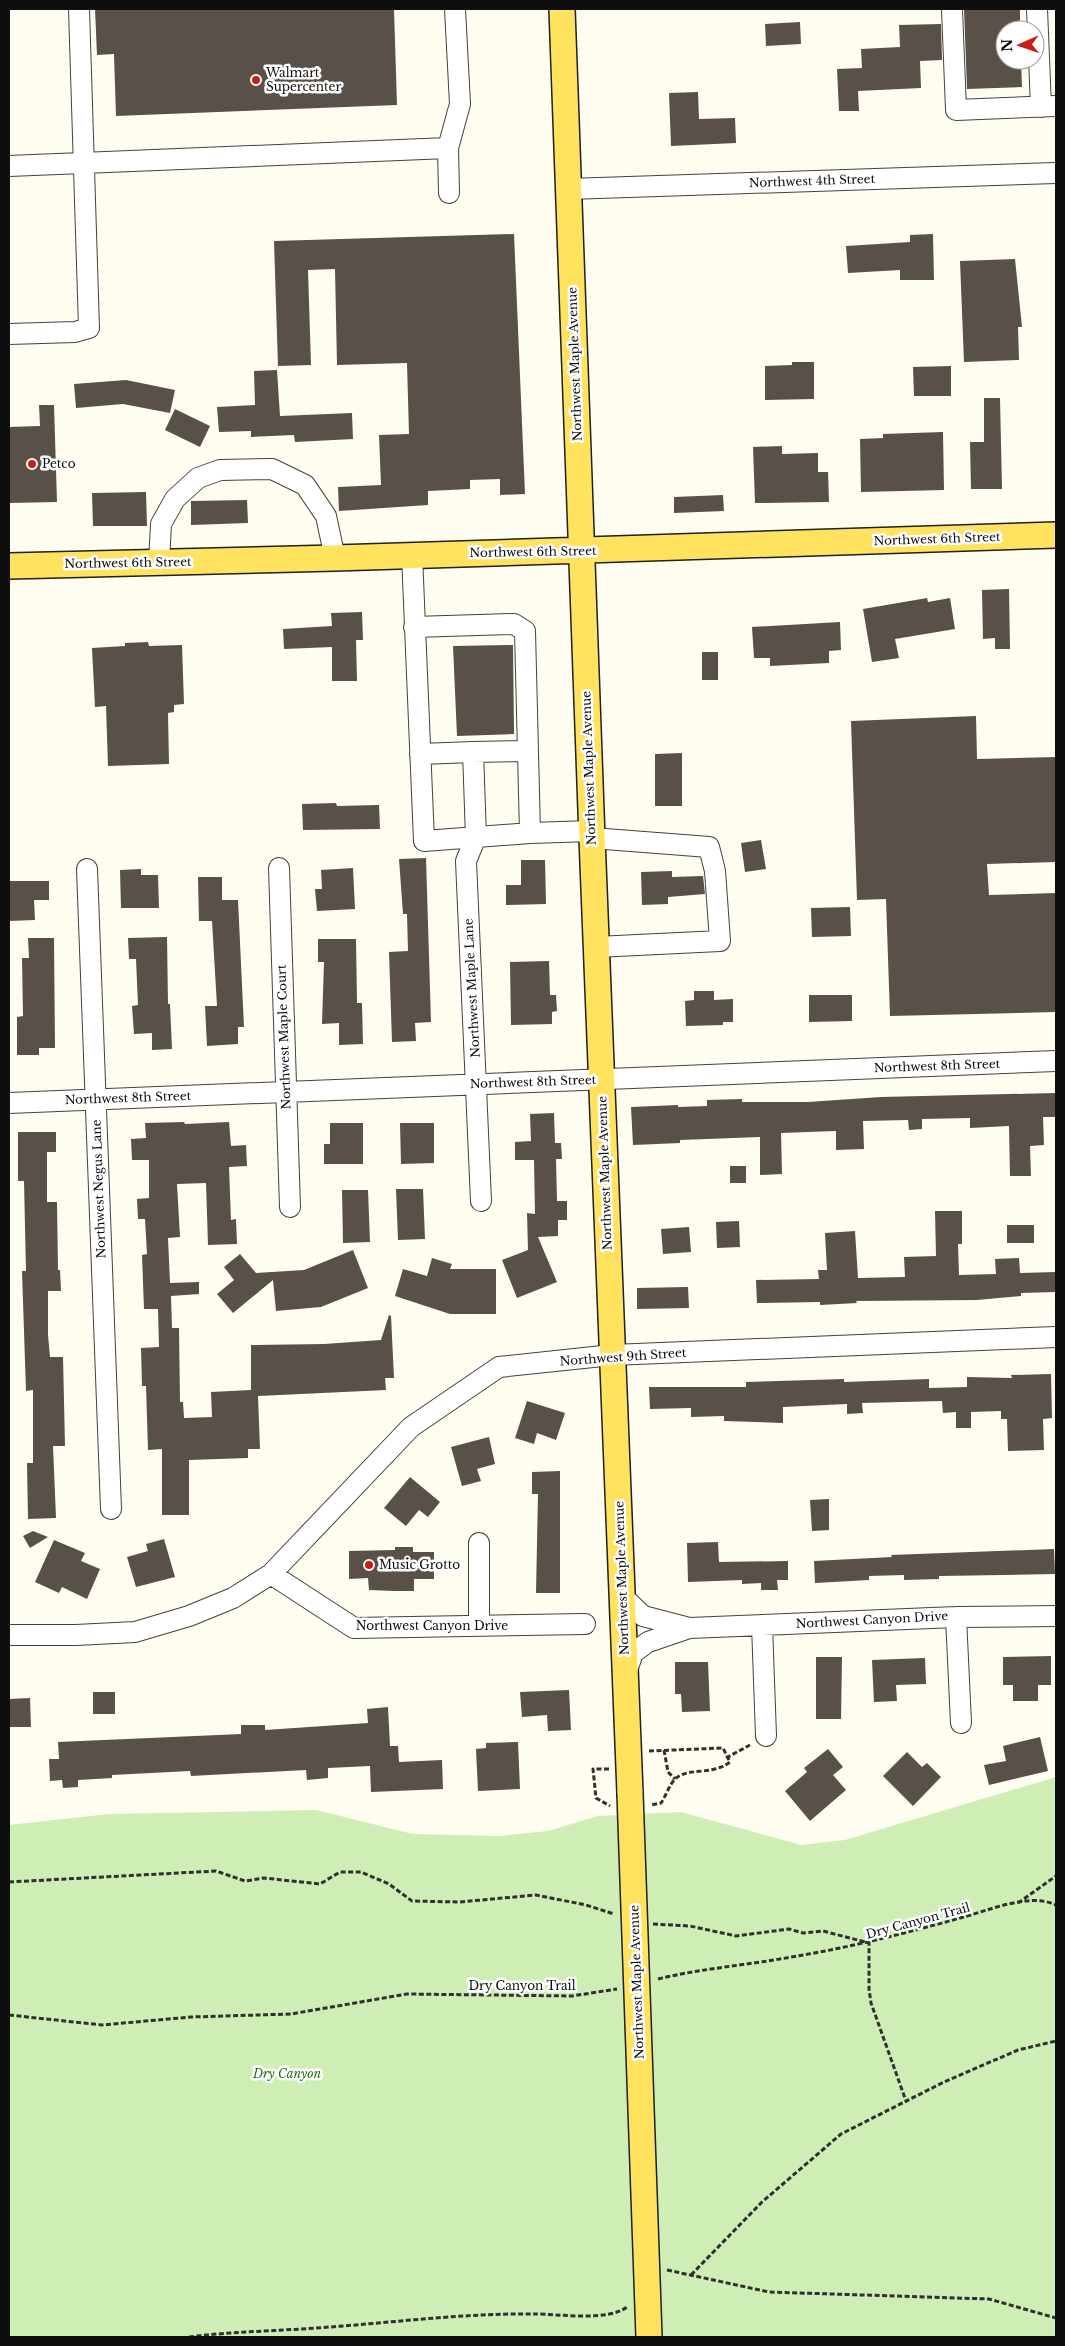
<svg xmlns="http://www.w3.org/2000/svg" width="1065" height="2346" font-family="'Libre Baskerville',serif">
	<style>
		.green { fill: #cfeeb5 }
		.building { fill: #585049 }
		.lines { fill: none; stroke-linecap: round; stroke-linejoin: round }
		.minor-casing { stroke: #414141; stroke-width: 22 }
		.major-casing { stroke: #1f1f1f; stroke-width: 28 }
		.path { stroke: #303030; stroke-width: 3; stroke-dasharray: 5 2.5; stroke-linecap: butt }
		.minor { stroke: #fff; stroke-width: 20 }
		.major { stroke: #ffe35f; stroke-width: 25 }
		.major-bridge-casing { stroke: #1f1f1f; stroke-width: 28; stroke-linecap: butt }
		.major-bridge { stroke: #ffe35f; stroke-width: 25 }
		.poi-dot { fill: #cb1c19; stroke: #fff; stroke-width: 2 }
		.labels { text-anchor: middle; stroke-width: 5; stroke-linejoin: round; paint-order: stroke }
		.poi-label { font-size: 12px; fill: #0e0e0e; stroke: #fff; text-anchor: start }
		.street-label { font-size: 12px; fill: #0e0e0e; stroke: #fff }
		.park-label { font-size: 12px; font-style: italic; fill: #246c18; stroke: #fff }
	</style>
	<rect width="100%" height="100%" fill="#fffdef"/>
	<path class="green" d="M1056,1777v560h-1047v-512l100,-11 207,-4 97,24 86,2 49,-5 50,-15 83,-4 120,33 44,-5z"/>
	<path class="building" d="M95,9h299l3,96 -281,11 -2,-62 -17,1z
		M964,9h56v21h-15v30h16l1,27 -55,2z
		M800,22l1,22 -35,2 -1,-22z
		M941,24l1,36 -22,1 1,27 -63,3 1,20h-20l-2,-42 25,-1 -1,-19 39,-2 -1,-22z
		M698,92l1,27 36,-1 1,25 -65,3 -2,-53z
		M514,234l11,260 -25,1v-16l-30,1v9l-42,2v14l-89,6 -1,-24 43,-2 -2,-50 30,-1 -2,-71 -70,2 -2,-96 -27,1 3,95 -33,1 -4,-125z
		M933,234l1,46h-34v-10l-52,3 -2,-27 64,-4v-7z
		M1015,259l7,68h-4l1,33 -55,2 -4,-101z
		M792,362h22v37l-49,1v-34l27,-1z
		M951,366v30h-37l-1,-29z
		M277,370l3,46 72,-3 1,26 -58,3 -1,-7 -43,2v-6l-32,1 -2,-25 38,-2 -1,-34z
		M126,380l49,10 -5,23 -47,-9 -47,4 -2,-24z
		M984,398h16l2,91h-31l-1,-47h14z
		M39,405h15l3,97 -48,1v-76l31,-1z
		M175,409l35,17 -10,21 -35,-17z
		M943,432l1,58 -83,2 -1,-53 23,-1v-4z
		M782,446v8l36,-1v19h10l1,30 -74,1 -2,-56z
		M146,492l1,34h-54l-1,-33z
		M723,495l1,16 -50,2v-16z
		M247,500l1,23 -57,2v-24z
		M1009,589l1,60h-15v-11l-12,1 -1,-49z
		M927,598l1,4 22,-4 5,31 -60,10 4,19 -27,4 -9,-53z
		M362,612l1,28h-7l1,41h-25v-34l-48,2 -1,-20 49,-3 -1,-13z
		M840,622l1,28 -12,1v12l-59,3v-8h-16l-2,-31z
		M148,642l1,4 33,-1 2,59 -10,1v7l-6,1 1,51 -61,2 -2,-60 -11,1 -3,-59 33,-2v-3z
		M513,645l1,89 -57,2 -4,-90z
		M702,652h16v28h-16z
		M976,716l1,43 79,-2v105l-69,2 2,31 67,-2v119l-166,4 -4,-117 -29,1 -6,-179z
		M682,753v53h-27v-52z
		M336,803l1,3 42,-1 1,24 -77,1 -1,-26z
		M761,840l5,29 -21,3 -4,-29z
		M426,858l5,164 -16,1 1,18 -24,1 -3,-90 19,-1 -1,-37h-4l-4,-55z
		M521,860h24l1,44 -40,1v-20h15z
		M353,868l2,41 -38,2 -2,-22h7l-1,-19z
		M141,869v6h17l1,33h-38l-1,-38z
		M672,871v6l31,-1 2,18 -37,3v7l-26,1 -1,-33z
		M198,877h24v23h16l6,127h-6v17l-31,2 -2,-40h12l-5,-85h-13z
		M9,881h40v19h-15l1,20 -26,1z
		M850,907l1,29 -39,1 -1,-29z
		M167,937l1,67h2l2,45 -20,1v-17l-18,1 -2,-28 6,-1 -2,-46h-7l-1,-21z
		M28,938h26l1,110h-16v7h-22v-38l6,-1 -1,-58h7z
		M318,939h38l1,64h5l1,41 -24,1v-22l-17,1 2,-62h-6z
		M549,961l1,34h6l1,16 -5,1v12l-41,1 -1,-63z
		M694,991h20v9l19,-1v23h-10v3l-37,1 -1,-25 9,-1z
		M809,995h43v26l-43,1z
		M1056,1093v24h-13l1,28 -14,1 1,30h-21l-1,-50 -39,2v-10l-48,1v10l-13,1 -1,-10 -45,1 1,28 -28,1v-19l-55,2 1,41 -22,1v-38l-80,3v3l-47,2 -2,-38 47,-2v2l29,-1v-6l35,-1v3h66l73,-5z
		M554,1113l1,30h6l1,16h-6l1,42h10v19h-9v16l-20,1 19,45 -40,16 -15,-38 26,-10 -1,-37 8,1 -1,-54h-19v-18l16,-1 -1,-27z
		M184,1122l1,2 44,-2 2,24 15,-1 1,21 -18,1 2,53 5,-1 1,25 -29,1 -2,-62 -29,1 3,53 -12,1 2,45 29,-1v12l-28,2 1,32h7l1,74h3l1,16 28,-1 -1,-25 40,-2v-45l73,-1 57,-4 8,-25 2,1 3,62h-9l1,12 -128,6 2,53h-12v9l-59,2v55h-27v-66l-14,1 -2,-64h-4l-1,-38 18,-1 -1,-38h-14l-2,-54 5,-1 -2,-35h-7l-1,-20 12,-1v-38h-17l-1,-21 15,-1 -1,-15z
		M330,1123h33v41h-39v-20h6z
		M400,1123h34v40l-33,1z
		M18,1132h38v20h-9v50h10l1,68h2l1,21h-13v44l2,22h13l2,89h-12l3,72 -28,1 -1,-56h6v-73l-7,1 -4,-120h4l-2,-90h-6z
		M730,1166h16v17h-16z
		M396,1189h27l2,50 -27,1z
		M342,1190h26l2,52 -27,1z
		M935,1211h27v33h-4l1,31 37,-1 -1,-15 24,-1 1,15 36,-1v20l-35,1v3l-44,4 -121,1 1,2 -37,2v-3l-63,1 -1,-23 63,-1 -1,-9h9l-2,-37 30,-2 3,47 47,-1 -1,-20 32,-1z
		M739,1221l1,26 -23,1 -1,-26z
		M1007,1225h27v18h-27z
		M689,1227l2,25 -28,2 -2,-25z
		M353,1250l15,38 -47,19 -45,4 -3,-31 -40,33 -16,-19 17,-14 -10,-13 16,-13 16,19 48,-3z
		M432,1258l20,6 -2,5h46v45h-46l-55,-18 8,-27 24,7z
		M688,1287l1,21 -52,1v-21z
		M1051,1374l1,44 -9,1 1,31 -36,1 -1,-32h-6v-8l-30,1v16h-15v-16l-13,1 -1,-12 -80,2 1,10 -16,1v-10l-64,3v16l-59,-2v-5l-33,1v-9l-41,1 -1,-22h97v-5l98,-3v3l85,-3v9l38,-1v-10l45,1 -1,-3z
		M527,1401l38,12 -9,27 -19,-7 -3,11 -19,-6z
		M489,1437l6,27 -18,5 4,12 -19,5 -11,-39z
		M560,1471v122h-24l2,-99h-6v-22z
		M410,1477l30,25 -12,15 -9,-7 -13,16 -22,-18z
		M829,1499v31l-17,1 -2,-31z
		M33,1531l15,6 -18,11 -7,-12z
		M164,1539l11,38 -39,10 -9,-30 21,-6 -2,-7z
		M54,1540l31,13 -4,8 19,8 -13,30 -25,-12 -3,6 -24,-11z
		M718,1542l1,20 69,-1v19h-11l1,10h-17v-7l-19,1v-4l-54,2 -1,-39z
		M395,1547h18v5h21v27h-20v12h-19l-26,-1 -1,-12 -19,1v-28l46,-1z
		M1054,1549l1,25 -116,2v3l-35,1v-5l-35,1v4l-54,3 -1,-22 78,-4 -1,-2z
		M1051,1656v29h-13v16h-25v-16h-10v-28z
		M816,1657h26l-1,62h-25z
		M925,1658l1,26 -30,1 1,16 -23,1 -2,-42z
		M675,1662h33l2,49 -28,1 -1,-18h-6z
		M569,1690l2,40 -23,1 -1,-16 -25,2 -2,-25z
		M93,1692h22v22h-22z
		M30,1698l1,29h-22v-28z
		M388,1707l2,39h8l1,16 43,-2 1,29 -72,3 -1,-26 -42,2v10l-21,2 -1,-10 -115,6 -1,-5 -78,4v3l-34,2v7l-15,1 -1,-8 -12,1 -1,-22h10l-1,-17 183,-8v-9h24v5l103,-7 -1,-14z
		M1040,1737l8,34 -59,14 -5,-20 22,-4 -3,-15z
		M518,1742l2,47 -42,2 -2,-42 10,-1v-5z
		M828,1749l15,18 -10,8 13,15 -36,31 -25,-30 22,-19 -3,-4z
		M907,1752l15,15 5,-4 14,14 -28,29 -30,-30z"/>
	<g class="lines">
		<defs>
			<path id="minor" d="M952,9l4,101 100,-4
				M1037,9l4,98
				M9,166l439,-18
				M568,189l488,-16
				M449,193l-1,-45 12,-44 -5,-95
				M9,334l66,-2 14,-4 -10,-319
				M412,555l12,286 106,-8 61,-2
				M159,562l2,-38 14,-25 23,-21 22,-8 52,-1 33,16 21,31 9,42
				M414,627l100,-3 11,7 5,202
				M420,754l53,-2
				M592,838l117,9 6,24 5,70 -124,6
				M279,868l11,339
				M87,869l24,640
				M9,1103l1047,-42
				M481,1201l-15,-340 10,-24 -3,-85 55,-1
				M479,1543v83
				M271,1574l83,54 231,-4
				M622,1596l21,20 46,12
				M956,1617l5,106
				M762,1625l4,111
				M9,1635h67l59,-3 54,-16 44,-18 38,-24 140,-147 88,-60 113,-12 444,-18
				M626,1673l7,-20 15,-11 41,-14 267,-11 100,-1"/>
			<path id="major" d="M562,9l30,829 38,955
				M9,566l326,-8 721,-23"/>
		</defs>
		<use href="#minor" class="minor-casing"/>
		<use href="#major" class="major-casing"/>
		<path class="path" d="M664,1750l4,22 7,7
			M649,1751l74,-3 7,14c-19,14 -39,5 -54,16 -6,5 -10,18 -15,25l-10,2
			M726,1758l24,-13
			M609,1769h-16l3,29 14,8
			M9,1882l207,-11 29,10 19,-3 56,6 20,-12h21l28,12 23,17 48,1 76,-7 50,10 28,9
			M1018,1903l38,-27
			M653,1924l37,2 46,10 53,-7 14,4 20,-2 46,12v46l2,14 35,98
			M658,1979c45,-11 92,-14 139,-23 55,-9 109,-23 163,-38 28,-7 69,-26 96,-13
			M9,2015l93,10 89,-8 100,-3 116,-20 165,2 45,-7
			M667,2270l102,22 220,7 67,19
			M691,2275l71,-73 79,-68 103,-52 74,-32 38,-9
			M189,2337c47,-6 94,-6 141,-10 68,-5 137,-14 205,-13 23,0 76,8 93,-8"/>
		<use href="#minor" class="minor"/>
		<use href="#major" class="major"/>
		<defs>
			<path id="major-bridge" d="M630,1793l19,544"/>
		</defs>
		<use href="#major-bridge" class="major-bridge-casing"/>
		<use href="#major-bridge" class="major-bridge"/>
	</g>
	<g class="poi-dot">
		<circle cx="256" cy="80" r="5"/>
		<circle cx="32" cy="464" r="5"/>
		<circle cx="369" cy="1565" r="5"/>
	</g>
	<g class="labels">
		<g class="poi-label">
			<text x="266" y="77">Walmart<tspan x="266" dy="14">Supercenter</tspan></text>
			<text x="42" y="468">Petco</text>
			<text x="379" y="1569">Music Grotto</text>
		</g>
		<g class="street-label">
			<text transform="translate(812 181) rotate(-2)" y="4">Northwest 4th Street</text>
			<text transform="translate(575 364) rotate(-92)" y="4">Northwest Maple Avenue</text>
			<text transform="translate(937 539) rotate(-2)" y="4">Northwest 6th Street</text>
			<text transform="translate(533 552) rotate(-1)" y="4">Northwest 6th Street</text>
			<text transform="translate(128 563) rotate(-1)" y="4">Northwest 6th Street</text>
			<text transform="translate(589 768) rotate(-92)" y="4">Northwest Maple Avenue</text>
			<text transform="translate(472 988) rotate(-93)" y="4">Northwest Maple Lane</text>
			<text transform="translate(284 1037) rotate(-92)" y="4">Northwest Maple Court</text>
			<text transform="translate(937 1066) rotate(-2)" y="4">Northwest 8th Street</text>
			<text transform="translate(533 1082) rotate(-2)" y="4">Northwest 8th Street</text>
			<text transform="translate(128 1098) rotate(-2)" y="4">Northwest 8th Street</text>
			<text transform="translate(605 1173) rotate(-92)" y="4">Northwest Maple Avenue</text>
			<text transform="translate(99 1189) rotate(-92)" y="4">Northwest Negus Lane</text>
			<text transform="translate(623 1357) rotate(-4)" y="4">Northwest 9th Street</text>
			<text transform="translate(622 1578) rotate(-92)" y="4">Northwest Maple Avenue</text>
			<text transform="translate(872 1620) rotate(-3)" y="4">Northwest Canyon Drive</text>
			<text x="432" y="1630">Northwest Canyon Drive</text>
			<text transform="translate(918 1921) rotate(-15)" y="4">Dry Canyon Trail</text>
			<text transform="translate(637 1982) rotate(-92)" y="4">Northwest Maple Avenue</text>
			<text x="522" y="1990">Dry Canyon Trail</text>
		</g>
		<g class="park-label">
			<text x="287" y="2078">Dry Canyon</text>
		</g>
	</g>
	<rect width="1065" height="2346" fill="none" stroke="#0e0e0e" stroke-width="20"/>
	<g transform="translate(1020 45) rotate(268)"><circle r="24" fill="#ffffff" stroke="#9f9f9f"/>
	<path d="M0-4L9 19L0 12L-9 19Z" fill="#cb1c19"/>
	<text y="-8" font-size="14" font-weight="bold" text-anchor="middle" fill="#0e0e0e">N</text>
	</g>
</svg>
